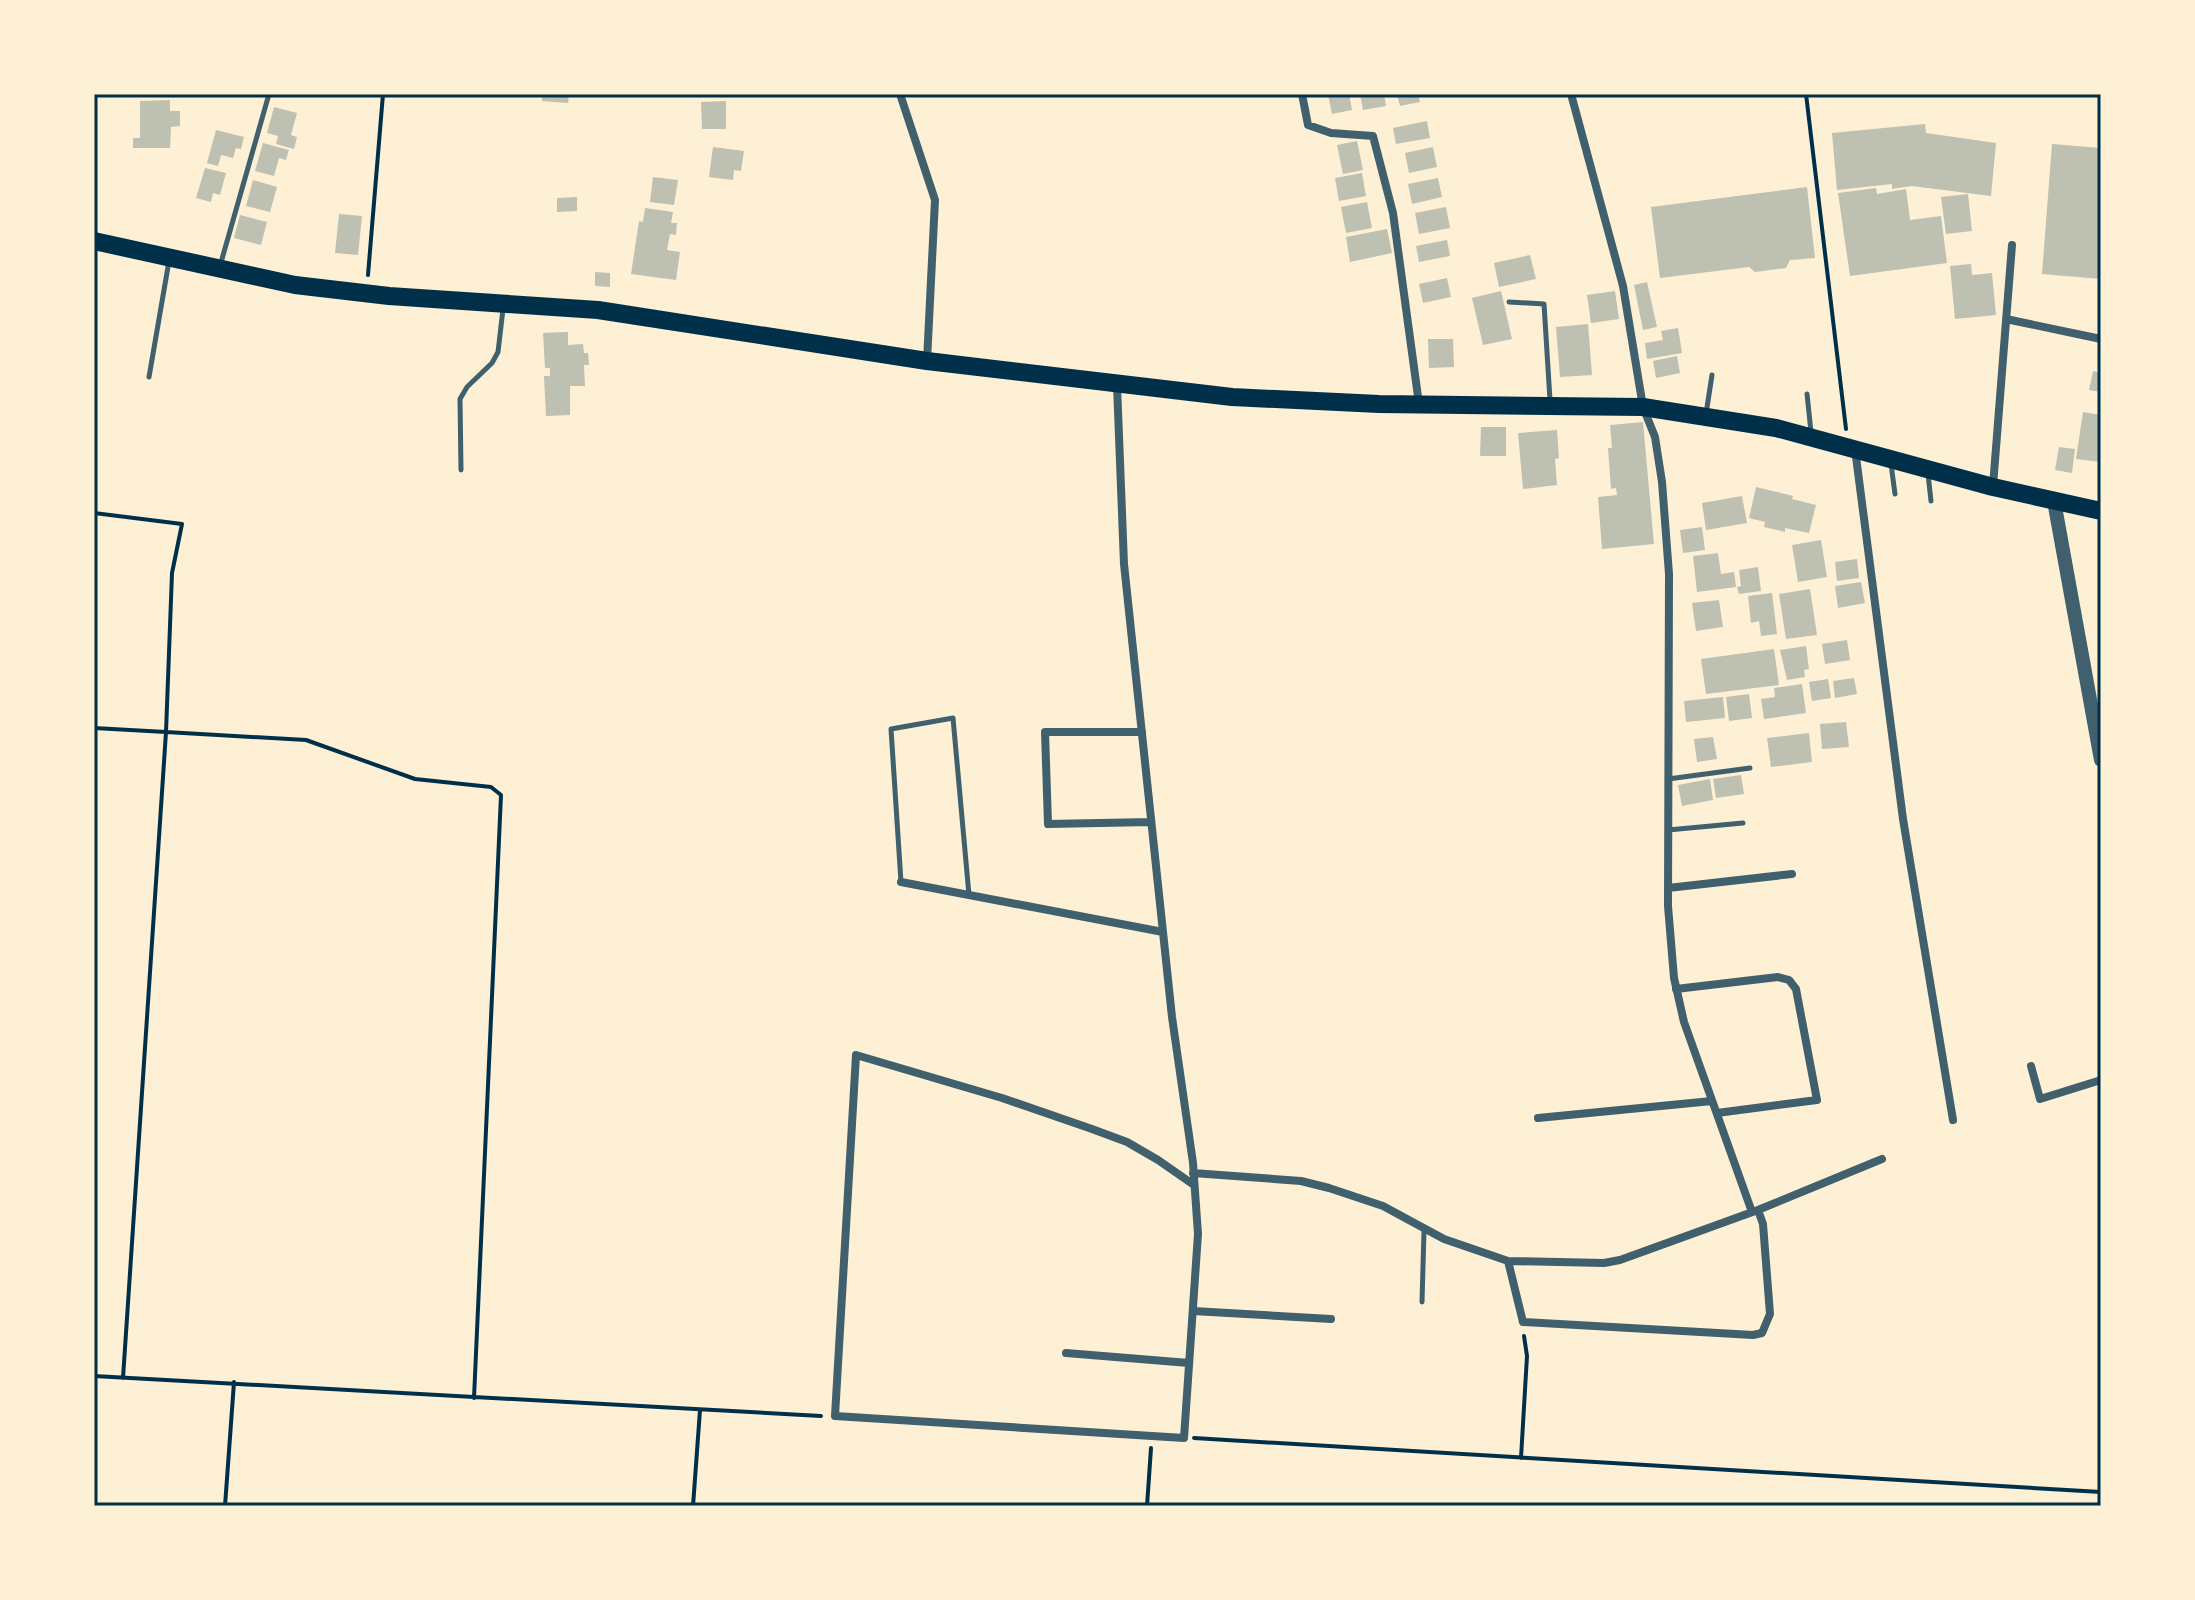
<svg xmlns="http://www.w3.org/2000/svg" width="2195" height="1600" font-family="Quicksand,sans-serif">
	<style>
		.building { fill: #bec0b2 }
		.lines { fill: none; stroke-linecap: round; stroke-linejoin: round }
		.path { stroke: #003049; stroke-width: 4 }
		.service { stroke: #3f606c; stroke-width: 5 }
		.minor { stroke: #3f606c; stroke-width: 8 }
		.tertiary { stroke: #3f606c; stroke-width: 14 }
		.primary { stroke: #003049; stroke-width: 18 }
		.neatline { fill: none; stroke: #003049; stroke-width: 3 }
	</style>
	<rect width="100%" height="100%" fill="#fdf0d5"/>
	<path class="building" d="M542,94h27l-1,9 -26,-2z
		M1328,94h21l3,16 -20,4z
		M1360,94h24l2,12 -23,4z
		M1397,94h21l2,8 -20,4z
		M170,100v11h10v15l-9,1 -1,21h-37v-10h7v-37z
		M726,101v28h-24l-1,-27z
		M274,107l23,6 -6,22 6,2 -3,12 -18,-5 2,-8 -11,-3z
		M1427,121l3,17 -34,6 -3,-16z
		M1925,124l1,9 70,10 -5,53 -79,-10 -20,3v-5l-55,6 -5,-57z
		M216,130l28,7 -3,12 -5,-1 -3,10 -12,-3 -3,11 -11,-3z
		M1357,141l6,29 -20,4 -6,-29z
		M263,143l26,7 -3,10 -7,-2 -5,18 -19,-5z
		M2052,144l49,4v131l-59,-5z
		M713,147l31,4 -3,20 -7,-1 -1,10 -24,-3z
		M1433,147l4,20 -28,6 -4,-20z
		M205,168l21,5 -6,22 -7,-2 -2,9 -15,-4z
		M1362,173l4,23 -27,5 -4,-23z
		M653,177l25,3 -4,25 -24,-3z
		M1438,178l4,19 -30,7 -4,-20z
		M253,180l24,7 -7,25 -24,-6z
		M1807,187l8,71 -25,2 -4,8 -31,4 -6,-5 -89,11 -9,-71z
		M1876,188l1,6 29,-5 4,31 31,-4 6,47 -97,13 -12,-83z
		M1968,194l4,37 -26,3 -5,-37z
		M577,197v14l-20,1v-14z
		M1367,202l5,26 -26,5 -5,-26z
		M1446,207l4,21 -31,6 -4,-21z
		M645,208l28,4 -2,11h6l-1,12 -6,-1 -3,16 13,2 -4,28 -45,-6 8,-53 4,1z
		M339,214l23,2 -4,39 -23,-2z
		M240,215l27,7 -6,23 -27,-7z
		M1387,229l5,24 -42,9 -4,-25z
		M1447,240l3,16 -31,6 -3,-16z
		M1530,255l6,24 -37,8 -5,-24z
		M1971,264l1,11 20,-2 4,42 -41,4 -5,-53z
		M595,272l15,1v14l-15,-1z
		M1447,278l4,19 -28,6 -4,-19z
		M1647,282l10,45 -14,3 -9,-45z
		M1501,291l11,48 -29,6 -11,-47z
		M1615,291l4,28 -28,4 -4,-28z
		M1588,324l4,51 -32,2 -4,-50z
		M1678,328l4,25 -35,6 -2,-16 18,-3 -2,-9z
		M568,332v13l15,-1 1,9h4l1,12h-5l1,21h-15v29l-24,1 -2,-40h6v-8h-5l-2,-35z
		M1428,339h25l1,28 -25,1z
		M1677,356l3,17 -24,5 -3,-17z
		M2093,371l8,2v19l-12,-2z
		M2083,412l18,3v47l-25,-3z
		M1643,422l11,122 -52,5 -4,-52 19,-2 -1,-7 -5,1 -3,-41h4l-2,-23z
		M1481,427h25v29h-26z
		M1557,430l2,28 -4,1 2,26 -34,4 -5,-56z
		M2059,447l16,2 -3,24 -17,-3z
		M1756,487l37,9 -1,3 24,6 -7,28 -24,-5v4l-21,-5 1,-5 -16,-4z
		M1742,496l5,27 -41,7 -4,-27z
		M1702,527l3,23 -22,3 -3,-23z
		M1821,540l6,37 -29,5 -6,-37z
		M1718,553l3,21 13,-2 2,15 -39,5 -4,-36z
		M1857,559l2,19 -22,3 -2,-19z
		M1758,567l3,24 -22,3 -2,-7 4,-1 -2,-16z
		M1861,582l4,21 -27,5 -3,-22z
		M1810,589l7,46 -31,4 -7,-45z
		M1772,593l5,41 -16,2 -2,-15 -8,2 -3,-27z
		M1719,600l4,27 -27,4 -4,-28z
		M1847,640l3,20 -25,4 -3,-20z
		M1806,646l3,23 -5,1 1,7 -18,3 -7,-30z
		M1774,649l5,36 -73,9 -5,-35z
		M1854,678l3,16 -22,4 -2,-17z
		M1828,679l3,19 -19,3 -3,-19z
		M1802,684l4,29 -42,6 -3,-20 14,-2 -1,-9z
		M1749,694l3,24 -23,3 -3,-24z
		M1723,697l2,21 -39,4 -2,-21z
		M1846,722l3,25 -27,2 -2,-25z
		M1809,733l3,29 -41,5 -4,-29z
		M1713,737l4,22 -20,3 -3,-23z
		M1741,775l3,19 -28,4 -3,-19z
		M1710,779l3,21 -31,6 -4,-21z"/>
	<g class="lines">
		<path class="path" d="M1806,94l40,335
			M368,275l15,-181
			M94,513l88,11 -10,49 -6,159 -72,-4
			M94,1376l727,40
			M123,1378l43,-646 140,8 109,39 76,8 10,8 -27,603
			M1194,1438l907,54
			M1521,1458l6,-102 -3,-20
			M225,1506l9,-124
			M693,1506l7,-96
			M1147,1506l4,-58"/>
		<path class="service" d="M220,266l49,-172
			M1509,302l35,2 6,96
			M149,377l20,-116
			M1807,394l4,38
			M1706,414l6,-39
			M1891,464l4,30
			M461,470l-1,-71 7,-12 25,-24 6,-11 5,-43
			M1928,474l3,27
			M1668,779l82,-11
			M1668,830l75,-7
			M901,882l-10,-153 62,-11 16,177
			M1422,1302l2,-71"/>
		<path class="minor" d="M900,94l35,106 -8,161
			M1302,94l6,31 23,8 42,3 20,77 26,191
			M1571,94l52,192 20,121 12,30 7,45 7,92 -1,332 6,72 10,44 68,190
			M2006,319l95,20
			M1117,385l7,179 48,453 21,146 5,71 -14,204 -349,-22 21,-361 146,43 90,31 35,13 31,18 36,25
			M1855,449l48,370 50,301
			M1993,486l19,-241
			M1142,732h-97l3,92 103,-2
			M901,882l262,50
			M1668,888l124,-14
			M1676,989l102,-12 11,3 7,9 21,111 -100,13
			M2031,1066l9,33 61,-19
			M1538,1118l174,-17
			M1193,1173l108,8 28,7 54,18 61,33 64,22 96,2 16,-3 138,-50 124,-51
			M1508,1261l15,61 230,13 9,-2 8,-19 -7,-90 -5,-14
			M1193,1311l138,8
			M1066,1353l123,10"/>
		<path class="tertiary" d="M2054,501l47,259"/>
		<path class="primary" d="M94,241l201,44 94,11 209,14 329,51 305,36 147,7 264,3 133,21 217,59 108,24"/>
	</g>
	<rect width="2195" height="1600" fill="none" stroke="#fdf0d5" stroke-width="192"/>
	<rect x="96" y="96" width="2003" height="1408" class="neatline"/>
</svg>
